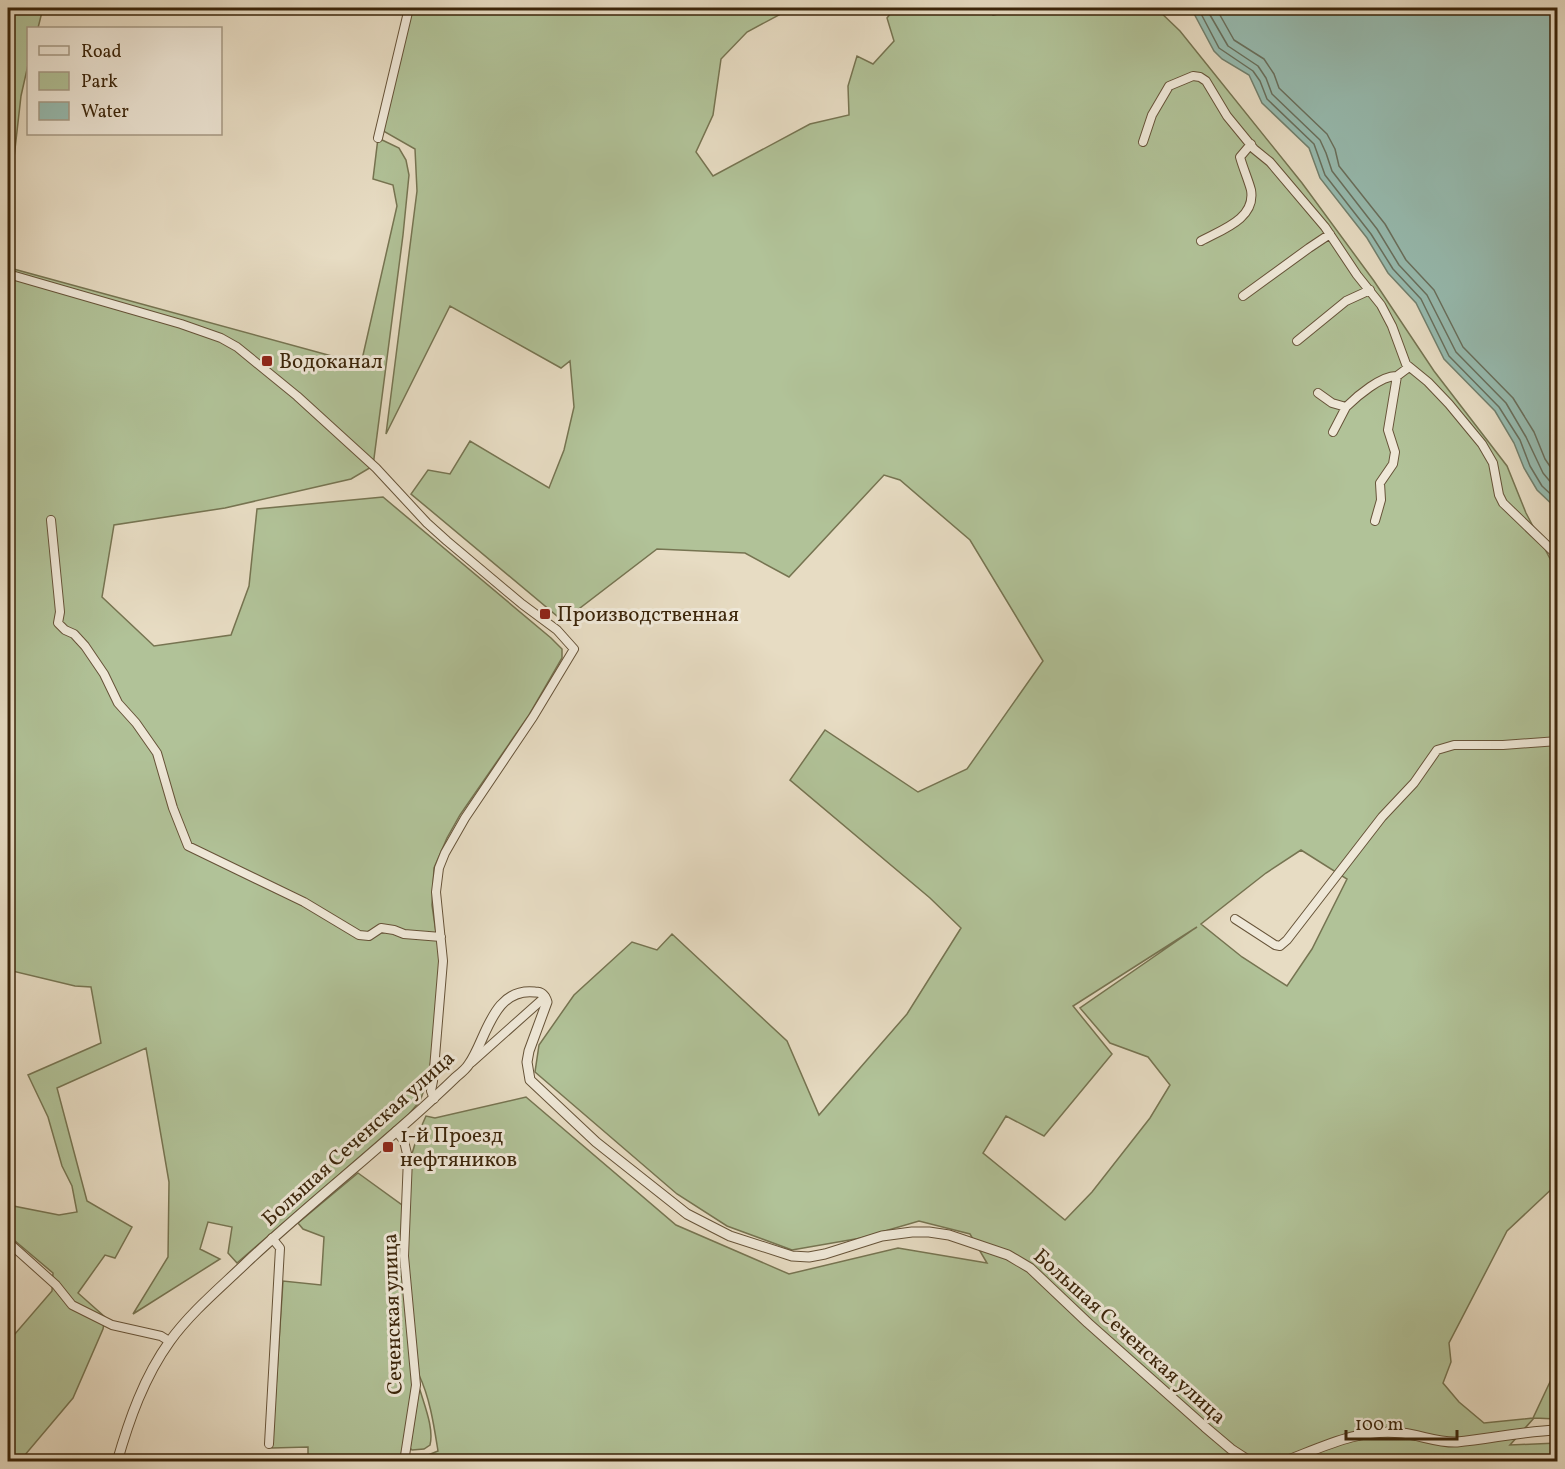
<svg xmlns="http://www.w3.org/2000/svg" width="1565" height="1469" font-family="Vollkorn,serif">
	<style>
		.green { fill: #b1c298; stroke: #767451; stroke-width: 1.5; fill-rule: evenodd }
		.water { fill: #97bcb1; stroke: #72806e; stroke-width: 1.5 }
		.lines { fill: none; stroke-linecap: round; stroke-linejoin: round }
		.shore { stroke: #69705e; stroke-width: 1.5 }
		.stream { stroke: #72806e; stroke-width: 2 }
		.minor-casing { stroke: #665338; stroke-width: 10 }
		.tertiary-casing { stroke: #665338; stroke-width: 11 }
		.minor { stroke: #efe8d8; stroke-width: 8 }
		.tertiary { stroke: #efe8d8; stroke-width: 9 }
		.poi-dot { fill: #8f2418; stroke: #efe8d8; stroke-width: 2 }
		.labels { text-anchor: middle; stroke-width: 6; stroke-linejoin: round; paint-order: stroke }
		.poi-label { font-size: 21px; fill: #3b250a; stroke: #efe8d8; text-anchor: start }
		.street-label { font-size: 21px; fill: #3b250a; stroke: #efe8d8 }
	</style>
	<rect width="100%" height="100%" fill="#e7dcc3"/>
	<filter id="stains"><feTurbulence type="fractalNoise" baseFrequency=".00333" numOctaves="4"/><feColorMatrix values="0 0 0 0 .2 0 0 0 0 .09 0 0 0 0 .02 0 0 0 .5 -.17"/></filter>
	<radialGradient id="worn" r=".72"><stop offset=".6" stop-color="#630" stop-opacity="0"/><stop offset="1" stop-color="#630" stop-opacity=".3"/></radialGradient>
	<path class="green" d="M8,8h35l-5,20h-10v37l-7,31 -13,115z
		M409,8h383l-45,24 -26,27 -8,56 -17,37 17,24 97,-52 39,-9 -1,-29 9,-30 16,8 21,-23 -7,-23 8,-10h261l24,23 122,152 72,98 60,90 73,95 19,47 31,59v612l-50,47 -58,112 2,19 -8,21 16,19 25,21 49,-5 24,-51v52l-23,-1 -24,27 47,-2v18h-1149l2,-4h13l15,-6c-4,-25 -8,-53 -19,-76l-12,-119 4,-99 7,-23 8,-18 9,2 91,-21 150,128 113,49 109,-26 89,15 -17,-29 -51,-13 -58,17 -69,12 -65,-24 -50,-32 -142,-122 4,-27 35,-50 58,-53 25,8 15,-16 115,107 32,74 88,-101 54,-86 -31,-30 -140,-118 35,-50 93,62 49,-23 76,-108 -73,-121 -70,-60 -16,-5 -95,102 -44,-24 -88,-4 -94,72 -152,-127 17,-24 22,4 20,-33 79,47 15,-38 10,-43 -4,-46 -9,7 -111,-62 -64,128 31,-243 -2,-42 -37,-21zM1301,850l46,29 -35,70 -25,37 -45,-29 -41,-33 65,-51zM1197,927l-117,81 30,35 38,14 22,28 -20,33 -58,74 -27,28 -82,-67 23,-37 38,20 68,-82 -39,-48z
		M378,138l21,10 7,12 3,15 -6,60 -30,231 -22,13 -126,29 -111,17 -12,72 52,49 77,-11 18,-49 8,-77 126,-12 168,141 11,11v9l-33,57 -69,100 -13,23 -13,30 -2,37 8,56 -6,81 -6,37 -8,22 -11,13 -172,149 -9,-10 4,-26 -24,-5 -8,27 20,10 -87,55 35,-57 1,-75 -23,-134 -89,40 30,113 45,26 -17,31 -10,-3 -27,38 27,24 -2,12 -30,69 -54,64 -11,-1v-119l44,-51 1,-18 -45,-38v-30l51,10 18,-3 -5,-26 -10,-20 -14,-49 -20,-42 73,-32 -10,-56 -16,-1 -67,-16v-704l2,2 351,96 36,-158 -4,-21 -20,-6z
		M358,1173l44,32 -1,53 13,127 -13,76h-93v-14l-36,1 11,-167 38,4 3,-48 -21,-8 -5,-6z
		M419,1390h1c5,17 14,39 10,55l-6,4 -12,1 -2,-2z"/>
	<path class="water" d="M1191,8h366v501l-20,-19 -13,-22 -10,-25 -19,-32 -51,-52 -28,-56 -28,-30 -21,-35 -47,-60 -11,-30 -47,-45 -13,-28 -27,-16 -8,-8z"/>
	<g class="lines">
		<path class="shore" d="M1198,8l21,40 34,23 7,10 7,18 47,45 11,31 46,59 22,35 28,30 28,57 50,51 21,33 10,26 12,20 16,15
			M1206,8l22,38 30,20 8,12 6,16 48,46 6,13 6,18 45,58 22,36 28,30 29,57 50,51 20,34 17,36 15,18
			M1216,8l18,32 30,19 10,15 5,14 48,46 8,15 4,17 46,58 21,36 28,30 29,57 50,51 21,34 11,27 13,19"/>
		<path class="stream" d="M993,15l26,-7"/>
		<defs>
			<path id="minor" d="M378,138l31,-130
				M1143,142l9,-27 17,-29 24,-10 7,1 6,4 21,35 27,33 16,13 55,65 32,48 24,30 11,21 14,38 22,18 21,22 33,40 11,19 6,32 4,8 55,53
				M1201,241c20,-11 55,-22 50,-51 -3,-11 -8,-22 -11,-33l11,-13
				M8,274l173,50 40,14 16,9 60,49 34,31 45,41 51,55 20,18 75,63 35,26 17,19 -41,68 -68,101 -20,35 -6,15 -3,24 7,69 -10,120 -2,10 3,8
				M1243,296l66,-48 21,-14
				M1297,341l49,-40 24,-11
				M1318,393l14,10 14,4c11,-11 36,-32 51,-31l12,-9
				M1333,432l13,-25
				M51,520l9,92 -2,11 7,7 9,4 11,12 19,28 14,29 18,20 21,30 16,55 15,38 116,56 55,33 10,1 12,-8 13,2 10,4 37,3
				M1375,521l6,-21 -1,-17 13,-19 2,-12 -7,-22 9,-54
				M1235,919l40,26 5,1 7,-6 95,-123 32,-34 23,-33 17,-5h49l55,-4
				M472,1062l73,-65
				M396,1131l8,10 4,17 -4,98 12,129 -12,77
				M8,1242l48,43 16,20 40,20 49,11 8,5
				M269,1444l11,-196 -8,-10"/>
			<path id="tertiary" d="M117,1462c12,-42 27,-85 53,-121 21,-29 50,-53 76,-78 68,-64 143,-121 210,-186 5,-4 10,-8 13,-13 17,-23 23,-77 66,-72 7,0 10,3 12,10l-18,49 -2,11 3,18 66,62 91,72 43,22 62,20 17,1 16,-3 57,-18 30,-4h17l20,3 59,20 22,13 58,55 117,104 26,22 20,13
				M1283,1462c40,-15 75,-34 119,-29 18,2 37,10 55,9 33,-3 66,-11 101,-12"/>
		</defs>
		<use href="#minor" class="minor-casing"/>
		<use href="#tertiary" class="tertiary-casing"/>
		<use href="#minor" class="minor"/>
		<use href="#tertiary" class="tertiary"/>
	</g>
	<g class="poi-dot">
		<rect x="261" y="355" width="12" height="12" rx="3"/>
		<rect x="539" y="608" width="12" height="12" rx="3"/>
		<rect x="382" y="1141" width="12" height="12" rx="3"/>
	</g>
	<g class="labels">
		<g class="poi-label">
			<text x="279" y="368">Водоканал</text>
			<text x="557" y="621">Производственная</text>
			<text x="400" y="1142">1-й Проезд<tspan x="400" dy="24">нефтяников</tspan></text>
		</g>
		<g class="street-label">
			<text transform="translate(358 1138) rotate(-42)" y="7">Большая Сеченская улица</text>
			<text transform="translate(392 1314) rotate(-92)" y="7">Сеченская улица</text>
			<text transform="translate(1130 1336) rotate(42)" y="7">Большая Сеченская улица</text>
		</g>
	</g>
	<rect width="1565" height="1469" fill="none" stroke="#e7dcc3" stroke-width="30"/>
	<rect x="9" y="9" width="1547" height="1451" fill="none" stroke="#3b250a" stroke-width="3"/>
	<rect x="15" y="15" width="1535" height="1439" fill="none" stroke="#3b250a" stroke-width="1.5"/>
	<rect x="27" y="27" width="195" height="108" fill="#efe8d8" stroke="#a79a86" stroke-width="1.5"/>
	<rect x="39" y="46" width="30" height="9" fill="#efe8d8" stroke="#a79a86" stroke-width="1.5"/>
	<text x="81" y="57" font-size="18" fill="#3b250a">Road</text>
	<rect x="39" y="72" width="30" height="18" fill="#b1c298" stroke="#a79a86" stroke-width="1.5"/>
	<text x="81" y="87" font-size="18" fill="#3b250a">Park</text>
	<rect x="39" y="102" width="30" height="18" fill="#97bcb1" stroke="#a79a86" stroke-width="1.5"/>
	<text x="81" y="117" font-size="18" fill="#3b250a">Water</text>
	<path d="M1346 1430v9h111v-9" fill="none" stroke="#3b250a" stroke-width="3"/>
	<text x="1355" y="1430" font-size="18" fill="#3b250a" stroke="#efe8d8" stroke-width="4.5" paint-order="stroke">100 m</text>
	<rect width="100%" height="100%" filter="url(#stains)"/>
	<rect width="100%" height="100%" fill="url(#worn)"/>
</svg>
